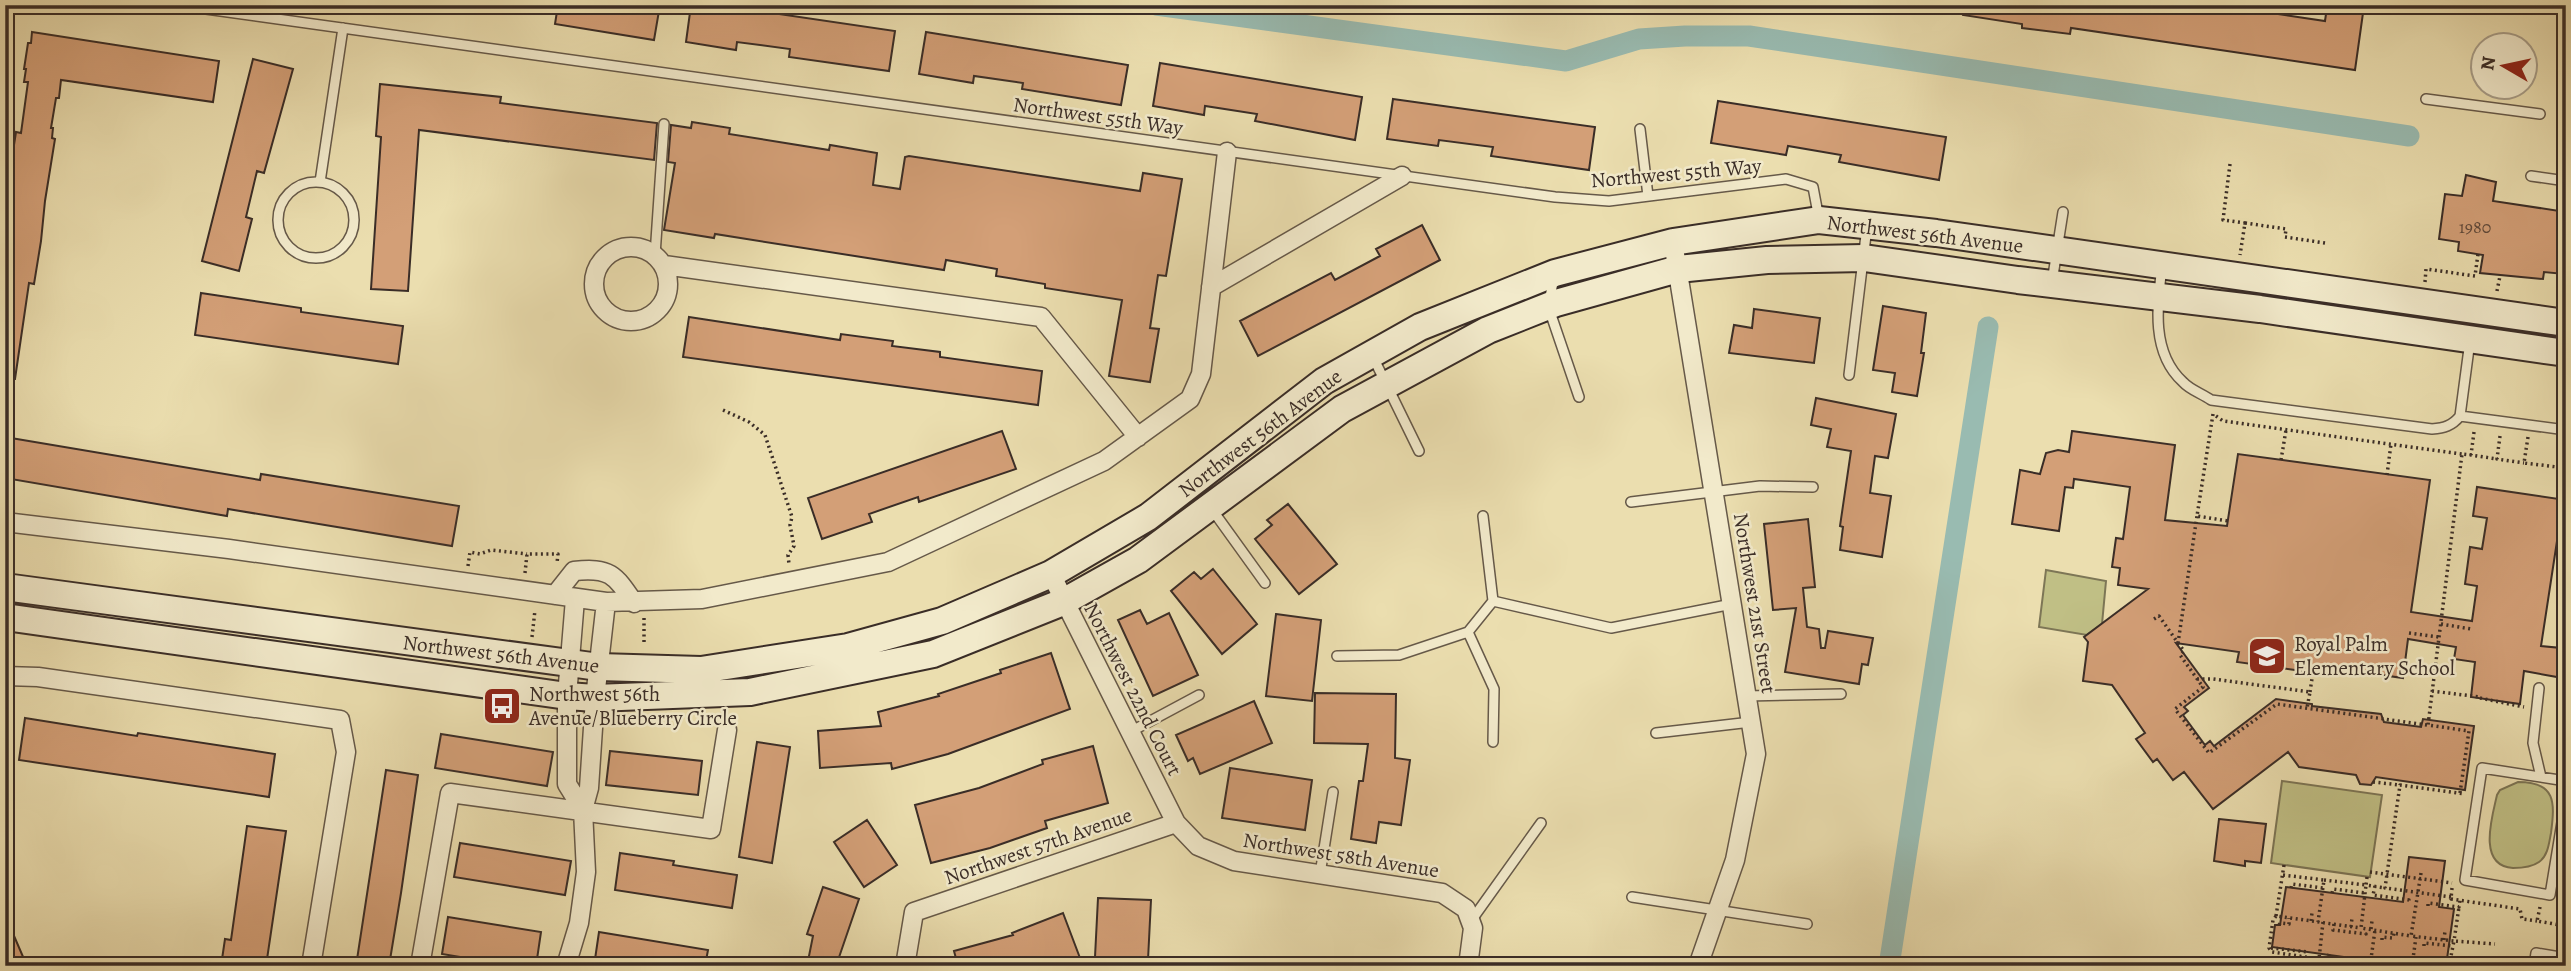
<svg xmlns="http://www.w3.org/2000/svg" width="2571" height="971" font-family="Alegreya,serif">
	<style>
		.green { fill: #c0bf85; stroke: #7d7656; stroke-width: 2 }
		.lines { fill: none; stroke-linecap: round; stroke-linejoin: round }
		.canal { stroke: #99bbb1; stroke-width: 21 }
		.building { fill: #d39f77; stroke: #3a2d27; stroke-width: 2 }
		.lane-casing { stroke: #665949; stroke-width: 12 }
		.street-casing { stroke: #665949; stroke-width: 21 }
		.secondary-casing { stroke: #3a2d27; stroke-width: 30 }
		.path { stroke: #3a2d27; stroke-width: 3.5; stroke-dasharray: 2 3.5; stroke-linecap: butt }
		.lane { stroke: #f2eacb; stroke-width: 9 }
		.street { stroke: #f2eacb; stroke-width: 18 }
		.secondary { stroke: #f2eacb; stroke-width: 26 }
		.labels { text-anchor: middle; stroke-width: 5; stroke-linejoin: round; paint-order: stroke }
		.number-label { font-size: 18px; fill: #604a3b }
		.street-label { font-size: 21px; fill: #3a2d27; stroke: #f2eacb }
		.poi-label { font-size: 21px; fill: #3a2d27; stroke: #f2eacb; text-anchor: start }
	</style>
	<rect width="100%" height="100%" fill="#ebdeaf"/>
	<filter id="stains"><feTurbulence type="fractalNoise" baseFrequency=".00286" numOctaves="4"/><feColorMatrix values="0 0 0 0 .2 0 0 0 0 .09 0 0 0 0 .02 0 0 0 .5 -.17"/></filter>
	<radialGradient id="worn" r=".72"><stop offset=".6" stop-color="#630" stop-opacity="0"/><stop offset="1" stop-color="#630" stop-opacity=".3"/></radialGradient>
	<path class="green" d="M2046,570l60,11 -4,43 -15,11 -48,-8z
		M2282,781l100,14 -12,82 -99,-14z
		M2518,782c38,0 37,20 33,51 -2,10 -3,23 -12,29 -7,5 -18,6 -26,6 -36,-2 -21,-51 -16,-73l3,-5z"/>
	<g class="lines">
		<path class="canal" d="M1156,5l410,56 73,-22 46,-3h64l660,100
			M1889,966l99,-639"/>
	</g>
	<path class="building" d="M558,5h102l-6,35 -99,-16z
		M691,5h27l177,26 -6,40 -100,-14 1,-8 -53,-7 -1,8 -50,-8z
		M1964,5h254l107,16 2,-14 36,6 -8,57 -284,-42 -1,6 -48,-6v-4l-59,-9z
		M32,32l187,29 -6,41 -152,-22 -2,18h-3l-5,30h2l-1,10 3,1 -10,62 -4,40 -7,43 -5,-1 -14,96h-10v-191l7,-44 2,1 2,-13 5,1 7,-51h-4l2,-13h-2l4,-26h3z
		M926,32l202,33 -7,40 -99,-16 1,-6 -49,-7 -1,7 -54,-9z
		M253,59l40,10 -29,104 -7,-2 -11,46 6,2 -13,52 -37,-10z
		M1160,63l202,34 -7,43 -100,-19 2,-7 -52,-8 -1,9 -51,-9z
		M380,84l121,13 -1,6 157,20 -3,37 -235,-30 -11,161 -37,-2 10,-152 -5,-1z
		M1393,99l202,28 -6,43 -98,-14 2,-9 -54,-7 -1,6 -51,-7z
		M1718,101l228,36 -7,43 -100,-18 2,-7 -53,-9 -2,9 -75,-12z
		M692,122l38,6 -1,6 100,16 1,-5 47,8 -4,32 27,4 5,-32 4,-1 231,35 3,-18 39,6 -16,97 -8,-1 -8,53 9,1 -9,53 -41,-6 13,-76 -77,-12v-4l-49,-8 1,-7 -51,-9 -2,10 -229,-36 -1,4 -50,-8 11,-67 -7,-1 3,-37 20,3z
		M2466,175l30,7 -3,19 73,11 -2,62 -20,-2 -1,7 -63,-6 3,-18 -25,-4 1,-9 -20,-3 6,-45 17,2z
		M1422,225l18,35 -182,96 -18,-35 91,-48 4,7 45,-24 -4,-7z
		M201,293l100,15v4l102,14 -5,38 -203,-29z
		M1883,306l43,7 -5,40h3l-7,43 -25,-4 3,-19 -22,-3z
		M1754,309l66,9 -6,45 -85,-10 5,-28 18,3z
		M689,317l151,23 1,-6 52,7 -1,5 48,6v5l102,14 -4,34 -355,-48z
		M1816,398l80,16 -8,44 -13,-2 -5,37 21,3 -9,61 -42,-7 3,-23 -3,-1 11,-75 -24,-4 4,-18 -20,-4z
		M1002,431l14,38 -97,33 -1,-5 -49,17 3,8 -50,17 -14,-41z
		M2072,431l103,14 -10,75 62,6 11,-72 192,26 -19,132 61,9 5,-35 -12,-2 5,-37 12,2 5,-31 -14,-2 4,-29 89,13v29l-7,-1 -18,118 20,2 -4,29 -33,-6 -4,33 -49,-7 4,-35 -21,-3 2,-12 -48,-8 -5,39 -85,-12 -1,7 -80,-11 2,-10 -63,-9 33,45 -25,19 4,4 -5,4 22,30 5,-4 4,5 62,-47 36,5v2l69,8 3,8 37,5 2,-8 51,7 -9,64 -89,-13 -5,8 -11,-1 -4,-9 -57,-8 -11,-15 -75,57 -29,-37 -11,8 -16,-21 -4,3 -17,-23 9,-6 -33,-48 -29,-4 5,-39 -4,-5 64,-48 -30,-4 2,-17 -8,-1 4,-29 7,1 7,-52 -56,-8 -1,9 -8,-1 -6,44 -47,-7 8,-54 20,4 6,-21 12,-3 11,2z
		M5,437l255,43 1,-6 198,32 -7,40 -224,-37 -1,7 -222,-38z
		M1288,504l49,60 -38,30 -44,-55 17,-14 -5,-5z
		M1808,519l7,68 -12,1 4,39 12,2 2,19h4l3,-17 45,7 -5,27 -6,-1 -3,20 -74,-12 11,-64 -23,2 -9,-86z
		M1213,569l44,55 -35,30 -51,-63 23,-19 7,7z
		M1140,610l7,14 22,-11 29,62 -45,21 -35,-76z
		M1276,614l45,6 -9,81 -46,-5z
		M1051,653l19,56 -122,45 -56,15 -1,-6 -71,5 -2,-37 63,-5 -3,-14 61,-16 -1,-2 63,-21 -1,-3z
		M1315,693l81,1 -1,64 15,2 -9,65 -22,-3 -3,21 -25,-4 8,-58h4l5,-37 -54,-1z
		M1254,701l18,42 -72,31 -7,-16 -5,3 -12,-26z
		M25,718l112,18 1,-3 137,21 -6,43 -250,-37z
		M441,734l112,18 -6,34 -112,-18z
		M757,742l33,5 -18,116 -33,-6z
		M1093,746l15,57 -63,18 2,7 -57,20 -59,15 -16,-58 64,-17 64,-24 -1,-4z
		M610,751l92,10 -4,34 -92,-10z
		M1230,768l82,12 -7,50 -83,-12z
		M386,770l32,5 -17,118 -12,73h-33z
		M2219,819l47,5 -5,39 -16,-2v5l-31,-5z
		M867,820l30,45 -33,22 -30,-45z
		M247,826l39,5 -20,135h-45l4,-27 6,1z
		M460,843l111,18 -6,34 -111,-18z
		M620,853l54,8 -1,4 64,10 -5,33 -117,-18z
		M2409,857l36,4 -6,46 15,2 -8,57h-37l-137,-19 3,-22h5l6,-38 117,15z
		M823,887l36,12 -23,67h-29l6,-30 -6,-2z
		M1098,898l53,2 -3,60 -53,-3z
		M1063,913l20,53h-125l-4,-15 59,-16 -1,-2z
		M5,915l22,51h-22z
		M448,917l93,15 -5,34h-22l-72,-12z
		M599,932l109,18 -3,16h-111z"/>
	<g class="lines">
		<defs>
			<path id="lane" d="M177,5l1378,192 54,4 177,-22 27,8 6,32
				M2426,99l114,15
				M1640,129l8,67
				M2531,176l35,5
				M320,182l23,-154
				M278 220a38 38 0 1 1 76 0a38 38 0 1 1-76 0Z
				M655,255l9,-131
				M2162,267c-5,39 -11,86 21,115 7,8 20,12 28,18l221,29c12,-1 20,-3 28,-13l10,-75
				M1554,278l-6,28 31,91
				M2052,282l11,-70
				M1372,355l47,96
				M1849,375l18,-148
				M2460,416l106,14
				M1631,502l129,-16 53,1
				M1211,508l54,75
				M1483,516l10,85 -25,31 26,57 -1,53
				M1493,601l118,27 121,-24
				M1337,656l62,-1 69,-23
				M2539,688l-6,55 8,34
				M1746,696l95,-2
				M1130,732l69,-37
				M1656,733l95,-11
				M2566,781l-84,-13 -17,112 85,15 16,-97
				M1320,874l13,-82
				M1632,897l175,27
				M1471,921l70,-98
				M2534,966l2,-13 30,5"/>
			<path id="street" d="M1673,242l83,512 -21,106 -37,106
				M594 284a37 37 0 1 1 74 0a37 37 0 1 1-74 0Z
				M664,265l377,52 97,120
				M1211,287l191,-111
				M5,522l224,27 377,53 96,-3 186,-37 216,-101 86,-62 11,-25 26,-222
				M1051,574l125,249 22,23 36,15 208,32 24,16 7,19 -5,38
				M555,595l19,-24c36,-4 41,4 60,32
				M575,599l-8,97v88l16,26
				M5,676l33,1 302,43 6,32 -35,214
				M420,966l30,-173 261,36 16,-99
				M566,966l13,-43 7,-51 -3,-62 6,-22 6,-90 11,-96
				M905,966l9,-54 262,-89"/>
			<path id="secondary" d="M5,587l594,80 102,3 147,-23 94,-26 109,-47 97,-57 176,-136 96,-54 135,-54 118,-31 146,-22 117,13 630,90
				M5,617l562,79 28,2 155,-6 183,-38 130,-52 75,-42 204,-151 146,-79 68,-27 122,-34 89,-9 97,-2 154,22 242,29 306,44"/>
		</defs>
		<use href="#lane" class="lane-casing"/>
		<use href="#street" class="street-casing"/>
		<use href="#secondary" class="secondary-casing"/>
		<path class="path" d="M2230,164l-7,56 22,3 -5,32
			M2245,223l41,6 -1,8 40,6
			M2425,282l1,-13 49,7 3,-22
			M2497,291l3,-15
			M723,410l26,12 16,13 27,82 -2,8 4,21 -6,9 1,9
			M2213,414l-16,102 31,5
			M2216,416l7,5 239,33
			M2474,432l-3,23 26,4
			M2500,436l-3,23 27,4
			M2528,437l-4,26 42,5
			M2281,460l5,-30
			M2387,475l4,-31
			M468,566l2,-14 10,2 11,-4 36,4
			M525,573l2,-19h31l-1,9
			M644,618v27
			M2154,619l5,-3 19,27 19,-127
			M2441,624l30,5
			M2409,633l30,4
			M532,637l3,-27
			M2178,643l6,8 -4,4 23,32 -28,22 34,44 68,-49 150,21
			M2197,679h16l97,13 -3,16
			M2432,691l48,6
			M2310,692l4,-27
			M2480,698l44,9
			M2373,782l27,3
			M2460,793l9,-62 -41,-6 34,-271 9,1
			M2284,865l-8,51 85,12
			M2370,872l82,11
			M2421,873l-10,63 43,5 5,-34
			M2283,875l41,5 -6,42
			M2367,877l-1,8 19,3
			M2324,880l42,5 -5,43 50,8
			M2375,886l-2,9 36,5v3
			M2291,888l1,-4 31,4
			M2452,888l-1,11 69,10 2,10 15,2
			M2332,893l1,-4 32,4
			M2451,897l-66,-9 2,-14 13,-89 65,9
			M2428,906v-3l31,4 1,-7
			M2540,907l-3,14 29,5
			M2276,916l-3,4 -4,28 3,4 47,7 4,-37
			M2311,921l1,-8
			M2334,924l-1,6 33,4 -1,2
			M2279,925l1,-2 9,1v-6
			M2351,927l1,-9
			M2371,929l1,-8
			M2382,940v-3l11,1 1,-5
			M2444,940l1,-9
			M2424,946v-3l29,3
			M2271,948l38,4
			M2329,954l-1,3 11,1 -1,6
			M2318,961l35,5
			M2370,962l25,4
			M2370,966l5,-36
			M2403,966v-1
			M2412,966l4,-29
			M2449,966l5,-25 41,3"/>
		<use href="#lane" class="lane"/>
		<use href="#street" class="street"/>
		<use href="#secondary" class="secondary"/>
	</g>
	<defs>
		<symbol id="school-square" viewBox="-11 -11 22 22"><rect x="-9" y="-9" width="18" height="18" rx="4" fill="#8f2418" stroke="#f2eacb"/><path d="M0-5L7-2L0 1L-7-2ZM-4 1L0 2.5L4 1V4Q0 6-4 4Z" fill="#fff"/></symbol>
		<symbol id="bus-square" viewBox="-11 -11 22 22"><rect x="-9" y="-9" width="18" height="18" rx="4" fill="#8f2418" stroke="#f2eacb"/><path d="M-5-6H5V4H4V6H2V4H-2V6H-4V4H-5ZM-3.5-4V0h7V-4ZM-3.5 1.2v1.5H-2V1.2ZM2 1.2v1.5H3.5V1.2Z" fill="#fff"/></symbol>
	</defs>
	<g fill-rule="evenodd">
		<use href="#school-square" x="2245" y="634" width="44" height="44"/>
		<use href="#bus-square" x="480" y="684" width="44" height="44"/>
	</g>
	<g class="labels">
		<g class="number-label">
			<text x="2475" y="233">1980</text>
		</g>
		<g class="street-label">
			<text transform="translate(1098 116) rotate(8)" y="7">Northwest 55th Way</text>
			<text transform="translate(1676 173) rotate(-5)" y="7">Northwest 55th Way</text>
			<text transform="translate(1925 234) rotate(7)" y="7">Northwest 56th Avenue</text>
			<text transform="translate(1260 433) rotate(-37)" y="7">Northwest 56th Avenue</text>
			<text transform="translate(1755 603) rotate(81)" y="7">Northwest 21st Street</text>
			<text transform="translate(501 654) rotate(7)" y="7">Northwest 56th Avenue</text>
			<text transform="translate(1133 689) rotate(63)" y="7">Northwest 22nd Court</text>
			<text transform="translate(1038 846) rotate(-19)" y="7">Northwest 57th Avenue</text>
			<text transform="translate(1341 855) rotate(9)" y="7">Northwest 58th Avenue</text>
		</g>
		<g class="poi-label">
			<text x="2294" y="651">Royal Palm<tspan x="2294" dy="24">Elementary School</tspan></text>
			<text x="529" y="701">Northwest 56th<tspan x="529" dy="24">Avenue/Blueberry Circle</tspan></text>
		</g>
	</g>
	<rect width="2571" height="971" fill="none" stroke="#ebdeaf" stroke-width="28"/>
	<rect x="7" y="7" width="2557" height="957" fill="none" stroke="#3a2d27" stroke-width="3.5"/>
	<rect x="14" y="14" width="2543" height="943" fill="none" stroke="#3a2d27" stroke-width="2"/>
	<g transform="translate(2504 66) rotate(279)"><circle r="33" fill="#f2eacb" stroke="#a89e89" stroke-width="2"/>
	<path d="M0-5L12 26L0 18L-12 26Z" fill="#8f2418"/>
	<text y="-10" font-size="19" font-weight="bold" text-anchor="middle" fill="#3a2d27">N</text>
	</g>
	<rect width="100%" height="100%" filter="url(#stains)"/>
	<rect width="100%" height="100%" fill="url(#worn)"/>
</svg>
